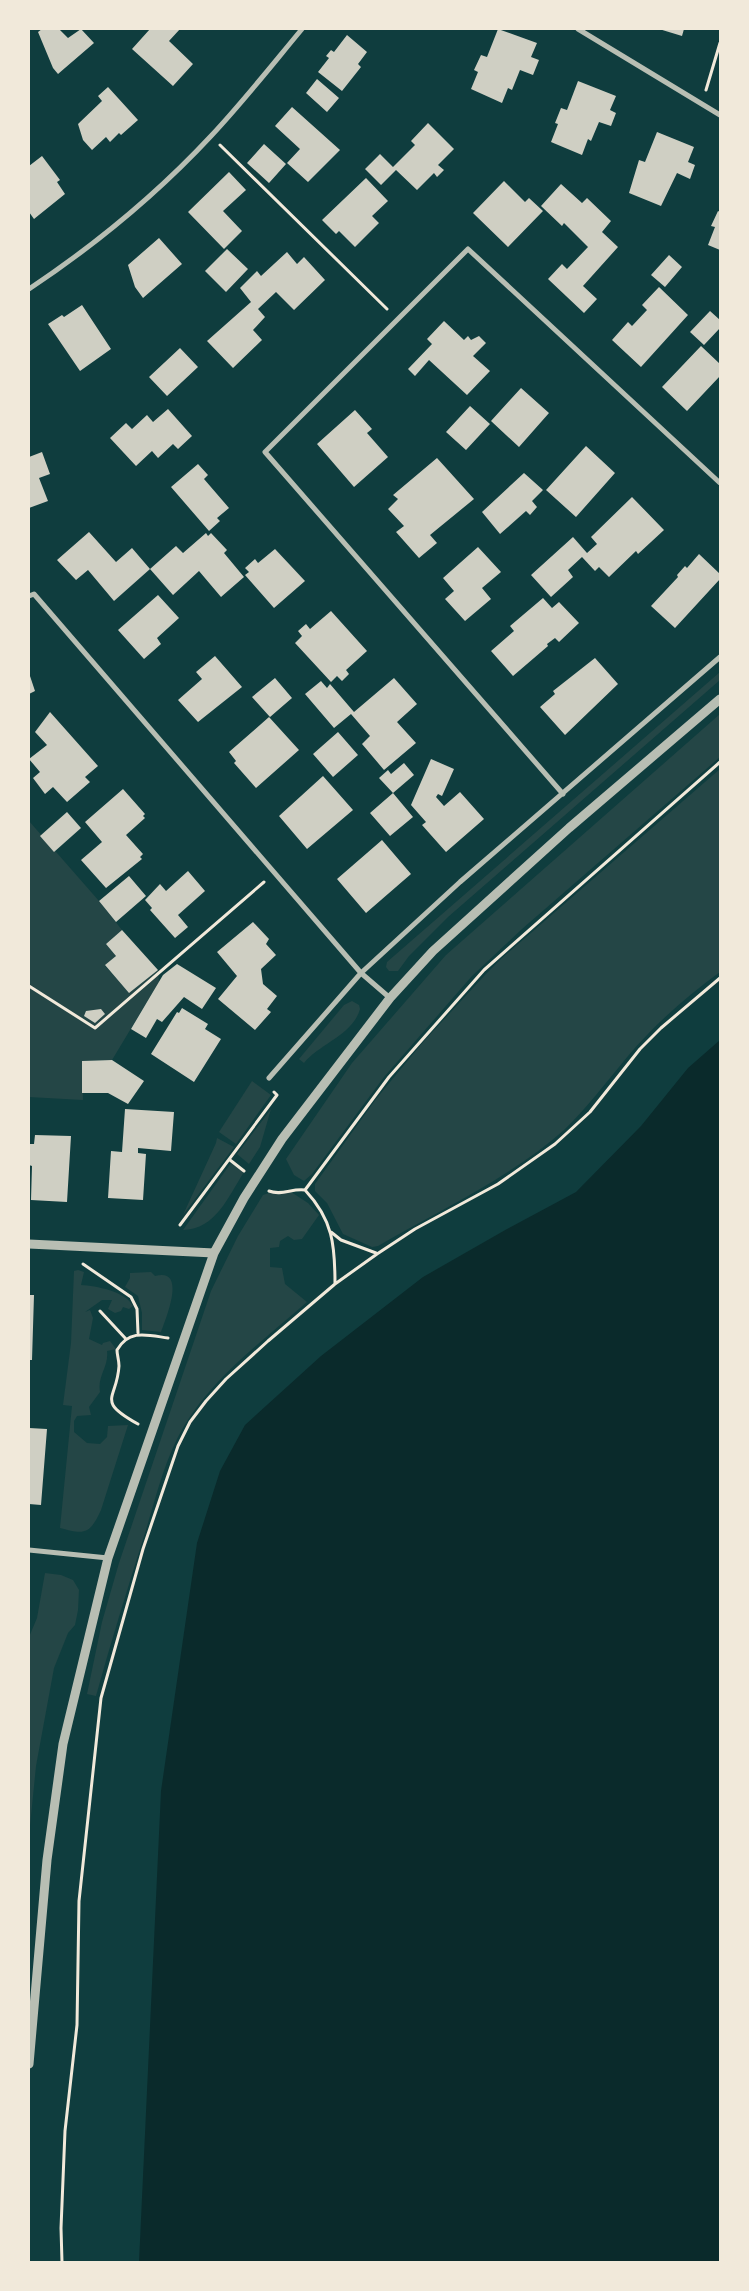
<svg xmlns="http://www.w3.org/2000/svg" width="749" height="2291" font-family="Arial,sans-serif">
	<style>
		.green { fill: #244646 }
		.water { fill: #0a2a2b }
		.building { fill: #cfcfc3 }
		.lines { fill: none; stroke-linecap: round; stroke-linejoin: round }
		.path { stroke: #f1e9da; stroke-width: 3 }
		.minor { stroke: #b8beb3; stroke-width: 5 }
		.tertiary { stroke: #b8beb3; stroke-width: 9 }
	</style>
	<rect width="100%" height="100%" fill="#0f3d3e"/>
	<path class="green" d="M720,672v8l-272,237 -39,39 -11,15h-9l-3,-4 1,-5z
		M720,714v43l-198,172 -50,47 -88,101 -72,97 -8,7 -10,-6 -8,-16 66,-96 94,-108z
		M720,769v203c-33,24 -65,52 -92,84 -21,25 -40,51 -64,74 -54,48 -124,80 -186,116l-6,1 -29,-13 -16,-31 -12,-12v-7l61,-85 48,-58 61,-66 17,-17z
		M29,821l70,80 23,29 -16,14 10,12 -11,10 24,26 29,-22 1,12 -47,78 -30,1 1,39 -54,-3z
		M352,1001l7,4 1,4c-7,26 -41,35 -56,54l-5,-4 45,-54z
		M252,1081l19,14 -35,49 -17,-12z
		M271,1109l-11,38 -11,17 -12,-10z
		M217,1138l17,9 -51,68 33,-72z
		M231,1163l13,9c-16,25 -28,57 -61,58z
		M288,1190l20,13 11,12 -17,24 -8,1 -6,-4 -8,5 -1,6 -9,1v19l12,1 3,16 22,18c-43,38 -93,74 -123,124 -19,32 -28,71 -39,107 -17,54 -34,108 -49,163l-9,-2 15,-72 17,-59 92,-272 27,-55 25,-41 9,-3z
		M78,1270l6,2 -3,13c15,1 44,6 52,21l-4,3 -6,-2 -2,4 -6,2 -7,-4 4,-9h-10l-17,12 5,-2 3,8 -4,21 13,6 1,-2 7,-2 6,8 -9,2c2,16 -10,25 -7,41l-11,15 2,8 -14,1 -3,5v11l13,11 13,1 7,-7 1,-11 20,-1 -27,85c-11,24 -16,25 -41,18l12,-122 -9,-1 8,-62 3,-72z
		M151,1272l4,4c33,-9 10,44 6,56l-19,-2v-17l-4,-17 -13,-9 5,-9v-5z
		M45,1573l16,2 12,5 6,10 -1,20 -3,15 -7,8 -14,35 -18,98 -7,70v-199l8,-19z"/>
	<path class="water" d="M720,1040v1222h-581l22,-471 36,-248 23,-72 25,-46 76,-69 102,-79 84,-48 69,-37 65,-66 47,-58z"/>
	<path class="building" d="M42,29h17l9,9 13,-9 13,14 -36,31 -5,-6 -15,-36z
		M150,29h30l-11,12 24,23 -20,22 -41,-37z
		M498,29l39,14 -6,14 8,3 -6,15 -13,-5 -8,20 -4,-2 -6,15 -31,-14 7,-17 -4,-2 7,-15 6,2z
		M659,29h25l-2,7z
		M347,35l20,17 -9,12 3,3 -19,24 -24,-19 11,-14 -3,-2 5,-6 3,2z
		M317,79l22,19 -12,14 -21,-19z
		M578,81l38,15 -6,14 6,3 -5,13 -12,-4 -8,19 -3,-2 -6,16 -31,-13 7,-18 -3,-1 6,-15 6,2z
		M108,87l30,33 -17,15 -2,-2 -9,9 -4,-5 -14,13 -9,-10 -5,-16 24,-23 -4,-5z
		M292,107l48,43 -32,32 -21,-19 13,-14 -25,-23z
		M428,123l26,26 -16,16 6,5 -7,7 -3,-4 -17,17 -21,-20 -15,15 -16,-16 15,-15 13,13 22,-22 -4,-4z
		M657,132l37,15 -6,15 7,3 -5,14 -13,-6 -16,33 -32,-13 10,-33 6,2z
		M264,144l22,20 -17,19 -22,-20z
		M42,156l18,24 -3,2 8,12 -31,25 -5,-7v-46z
		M229,172l17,18 -23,21 19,20 -18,18 -36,-37z
		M366,178l22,23 -16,15 7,7 -24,24 -16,-16 -3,3 -14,-14z
		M504,181l21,21 4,-4 14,13 -35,36 -35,-34z
		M561,184l21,19 5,-5 24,23 -9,11 16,15 -35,39 14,13 -13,14 -36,-34 14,-15 5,5 21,-22 -24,-24 -2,3 -21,-20z
		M718,211l2,1v38l-12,-5 7,-18 -4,-1z
		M159,238l23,26 -39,34 -8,-11 -7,-22z
		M227,249l21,20 -22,23 -21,-21z
		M287,252l10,12 7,-7 21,23 -31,30 -18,-18 -18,17 7,8 -12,13 9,10 -29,28 -26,-27 44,-39 -11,-14 17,-17 4,5z
		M669,255l13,12 -17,20 -14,-12z
		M659,287l29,28 -47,52 -29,-27 16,-18 4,4 15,-16 -5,-5z
		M82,305l29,44 -31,22 -32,-47 14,-9 2,2z
		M710,311l10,9v8l-16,17 -14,-13z
		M444,321l20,19 4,-4 3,4 8,-4 7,7 -13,13 17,15 -23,24 -38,-35 -14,16 -7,-7 24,-25 -5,-5z
		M701,346l19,18v12l-33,35 -25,-24z
		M180,348l18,19 -31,29 -18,-19z
		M521,388l28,25 -30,34 -28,-26z
		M470,406l20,18 -24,26 -20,-18z
		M168,409l24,27 -14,13 -5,-5 -15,14 -6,-7 -16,15 -26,-28 16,-15 6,6 15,-14 6,7z
		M355,410l17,19 -5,4 21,24 -34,30 -37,-43z
		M586,446l29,27 -39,44 -30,-27z
		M42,452l8,22 -11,4 9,23 -19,7v-51z
		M437,458l37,41 -44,36 7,8 -18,15 -23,-26 8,-6 -16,-17 10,-10 -5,-4z
		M198,464l10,11 -4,4 25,29 -12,10 3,3 -11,10 -38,-44z
		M524,473l19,17 -11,11 5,6 -7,8 -4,-4 -26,23 -18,-22z
		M632,497l32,33 -26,24 -2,-3 -27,26 -10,-10 -4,4 -13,-14 -14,13 5,7 -22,20 -20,-22 42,-38 14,16 10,-9 -6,-7z
		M89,532l27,30 16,-14 18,21 -36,32 -26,-31 -12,10 -19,-20z
		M206,533l2,3 3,-3 16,17 -3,3 20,24 -23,20 -22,-26 -26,24 -23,-26 26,-23 7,7z
		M478,547l23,25 -19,16 9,11 -26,22 -20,-22 9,-8 -11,-13z
		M275,549l30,32 -31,27 -29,-33 4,-3 -4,-4 10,-9 3,4z
		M699,554l21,20v5l-45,49 -24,-22 27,-29 -1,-2 8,-9 2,2z
		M158,595l21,23 -22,20 4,6 -17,15 -26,-29z
		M543,598l9,10 7,-6 20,21 -20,19 -4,-4 -8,6 1,2 -35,30 -22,-25 23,-20 -4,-5z
		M331,611l36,40 -21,19 3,4 -7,7 -5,-5 -6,6 -36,-39 7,-7 -4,-5 8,-7 4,5z
		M215,656l27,31 -44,35 -20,-22 24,-21 -6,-7z
		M595,658l23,26 -53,51 -25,-28 15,-13 -2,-3z
		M29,673l6,18 -6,3z
		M275,678l17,20 -22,19 -18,-20z
		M394,678l23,26 -20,18 19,21 -32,27 -22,-26 8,-8 -19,-22 -17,14 -29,-34 16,-13 6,7 3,-4 24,28z
		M50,712l48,54 -13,11 5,5 -23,20 -14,-15 -8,7 -12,-16 7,-6 -11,-13 18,-14 -12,-13z
		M269,717l30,33 -43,38 -22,-25 2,-2 -7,-9z
		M338,732l20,23 -25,22 -20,-23z
		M431,759l23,10 -12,27 -4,-2 -2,3 8,9 16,-14 24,27 -38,33 -24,-27 4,-3 -15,-17z
		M404,763l10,12 -21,18 20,24 -23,19 -20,-23 23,-20 -14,-15 9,-8 3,4z
		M323,776l30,34 -46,39 -28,-33z
		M123,789l22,25 -2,2 2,2 -19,17 17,19 -3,3 2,2 -36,29 -25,-28 21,-18 -17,-20z
		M67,812l14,16 -27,24 -14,-16z
		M382,840l29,34 -45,39 -29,-34z
		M188,871l17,20 -27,24 10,12 -13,11 -25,-28 2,-2 -7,-8 15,-16 6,7z
		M129,876l17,20 -30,26 -17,-21z
		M253,922l16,17 -3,5 10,11 -15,14 2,15 14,12 -10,13 4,3 -16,18 -37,-31 19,-23 -20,-24z
		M122,930l36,40 -29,23 -24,-28 11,-9 -10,-12z
		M177,964l39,24 -14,21 -18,-12 -22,25 -5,-3 -11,19 -15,-9 32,-54z
		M182,1008l26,16 -3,5 16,10 -27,43 -43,-28 26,-42 2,1z
		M101,1009l4,5 -10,9 -11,-7 2,-5z
		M112,1060l32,21 -16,23 -20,-11h-26v-32z
		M125,1109l49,3 -3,39 -33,-3v5l8,1 -3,46 -35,-2 3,-47 11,1z
		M35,1135l36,1 -4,66 -36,-2 1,-34 -3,-1v-21h5z
		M29,1295h5l-2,65h-3z
		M29,1428l18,1 -6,76 -12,-1z"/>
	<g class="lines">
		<path class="path" d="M706,90l14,-47
			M220,145l167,164
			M29,986l66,42 169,-146
			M230,1160l14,11
			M269,1191c13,5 23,-3 36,-1
			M180,1225l97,-130 -3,-3
			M331,1232l10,8 35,13
			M83,1264l48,33 6,12 1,24
			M335,1284c0,-39 -2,-64 -30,-94l84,-113 95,-107 236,-208
			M100,1311l26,28
			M138,1424c-43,-24 -21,-24 -19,-58 0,-6 -2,-11 -2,-16 12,-21 30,-15 51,-12
			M62,2262l-1,-34 4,-97 12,-106 2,-124 22,-203 42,-149 35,-103 12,-24 16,-21 20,-22 42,-38 67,-57 42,-30 38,-25 83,-45 57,-40 35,-32 50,-63 21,-21 59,-50"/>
		<path class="minor" d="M578,29l142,86
			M29,289c66,-44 128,-95 182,-153 32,-34 61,-71 91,-107
			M29,596l5,-2 327,379 29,25
			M563,794l-298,-342 203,-203 252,234
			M269,1078l92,-105 99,-91 260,-225
			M29,1550l79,8"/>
		<path class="tertiary" d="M29,1244l185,9
			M29,2064l18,-204 16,-116 45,-186 106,-305 30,-55 38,-59 108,-141 43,-47 136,-123 151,-129"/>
	</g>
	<rect width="749" height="2291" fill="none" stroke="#f1e9da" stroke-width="60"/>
</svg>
